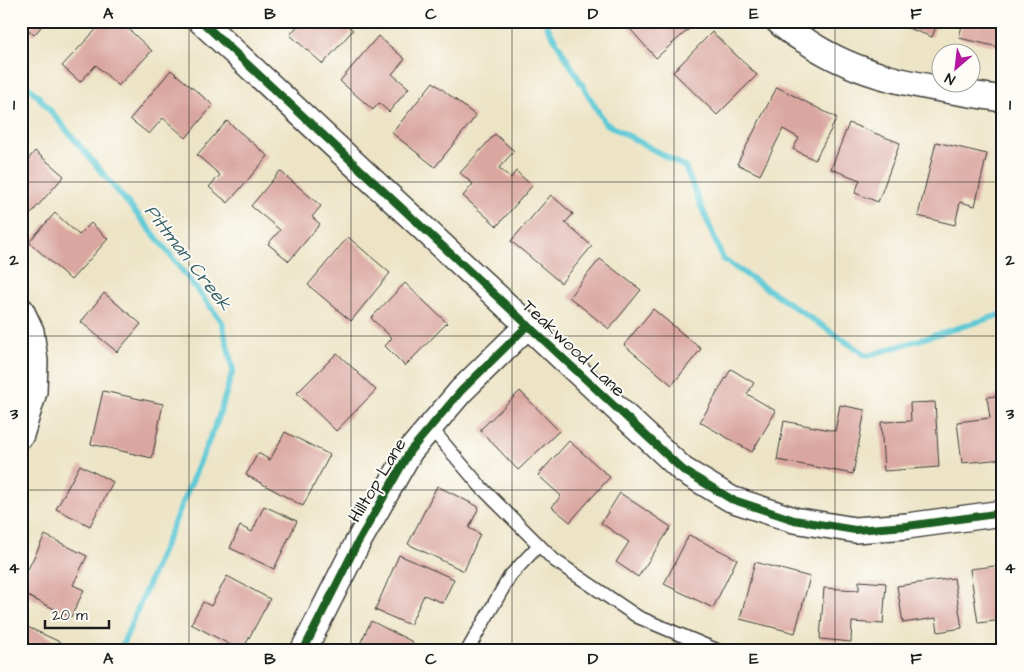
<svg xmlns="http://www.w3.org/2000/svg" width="1024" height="672" font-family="'Architects Daughter',sans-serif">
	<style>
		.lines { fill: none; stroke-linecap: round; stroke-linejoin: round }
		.stream { stroke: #5dc9d5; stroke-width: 6 }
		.building { fill: #daa7a0 }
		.service-casing { stroke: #3b3a36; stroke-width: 15 }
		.minor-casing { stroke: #3b3a36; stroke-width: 28 }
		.service { stroke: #fff; stroke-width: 12 }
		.minor { stroke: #fff; stroke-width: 25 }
		.cycleway-casing { stroke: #fdfcf7; stroke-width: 11 }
		.cycleway { stroke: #1b5e20; stroke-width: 8 }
		.grid { fill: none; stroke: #1c1c1c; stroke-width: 1; stroke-opacity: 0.55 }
		.labels { text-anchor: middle; stroke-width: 4; stroke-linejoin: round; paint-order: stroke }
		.street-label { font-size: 18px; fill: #1c1c1c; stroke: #fdfcf7 }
		.water-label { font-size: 19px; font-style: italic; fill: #366166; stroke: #fdfcf7 }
		.neatline { fill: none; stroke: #1c1c1c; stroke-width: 2 }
		.grid-label { font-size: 16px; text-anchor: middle; font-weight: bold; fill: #1c1c1c }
	</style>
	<rect width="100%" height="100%" fill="#fdfcf7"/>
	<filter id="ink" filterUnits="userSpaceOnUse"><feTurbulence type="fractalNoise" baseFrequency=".02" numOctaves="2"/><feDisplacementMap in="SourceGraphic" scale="10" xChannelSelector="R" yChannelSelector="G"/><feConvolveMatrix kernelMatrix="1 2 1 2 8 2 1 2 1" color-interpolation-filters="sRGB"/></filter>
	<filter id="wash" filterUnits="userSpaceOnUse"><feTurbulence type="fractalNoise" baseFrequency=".0096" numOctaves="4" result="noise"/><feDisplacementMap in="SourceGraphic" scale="20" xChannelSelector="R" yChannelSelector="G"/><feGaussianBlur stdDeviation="1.12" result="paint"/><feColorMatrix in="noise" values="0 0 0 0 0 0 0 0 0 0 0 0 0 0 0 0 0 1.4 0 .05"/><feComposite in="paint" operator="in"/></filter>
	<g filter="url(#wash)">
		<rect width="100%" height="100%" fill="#ede4c6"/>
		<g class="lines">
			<path class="stream" d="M544,21l61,102 80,44 38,92 144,97 136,-42
				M21,80l17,16 119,142 65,84 11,48 -15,49 -98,232"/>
		</g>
		<g id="blocks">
			<path class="building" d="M21,21h25l-12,14 -13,-11z
				M104,21h16l32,30 -34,35 -22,-21 -16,17 -18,-16z
				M296,21h47l10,9 -30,34 -33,-29 9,-11z
				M623,21h75l-42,37z
				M889,21h49l-6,16z
				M963,21h40v27l-44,-10z
				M712,32l45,43 -40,40 -44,-43z
				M378,36l27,23 -13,15 17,14 -20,24 -10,-9 -6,7 -33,-29z
				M171,70l42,35 -27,33 -23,-20 -14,16 -19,-15z
				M433,82l43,34 -41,51 -43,-34z
				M777,87l60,31 -22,42 -22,-11 6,-11 -16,-9 -23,46 -23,-11z
				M227,121l41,35 -40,47 -19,-16 11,-12 -23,-20z
				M849,123l51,20 -22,59 -23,-9 5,-13 -29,-11z
				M495,134l19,17 -15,17 12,10 5,-7 16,15 -35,40 -34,-30 10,-12 -13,-11z
				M936,142l51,12 -12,52 -15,-4 -5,23 -37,-9z
				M35,151l29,25 -43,49v-67l5,4z
				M280,171l41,35 -9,11 8,7 -31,37 -21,-17 12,-14 -29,-24z
				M551,195l22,19 -8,9 27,23 -31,37 -50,-42z
				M55,213l24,22 12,-12 17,16 -37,41 -42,-38z
				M348,237l42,36 -39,48 -43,-36z
				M600,259l41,31 -32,39 -40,-32z
				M405,283l42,40 -42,43 -20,-20 7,-8 -21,-20z
				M104,293l37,31 -24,28 -36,-30z
				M653,309l48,40 -29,36 -48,-40z
				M337,353l39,37 -40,41 -39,-38z
				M731,369l23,14 -7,11 29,17 -24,41 -52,-30z
				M103,391l60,13 -11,54 -61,-14z
				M520,391l39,40 -41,39 -38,-40z
				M1003,395v64l-41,4 -5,-41 33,-4 -3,-21z
				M935,402l4,65 -55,4 -3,-49 30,-1 -1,-18z
				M840,405l25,5 -12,64 -76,-14 7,-39 51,10z
				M285,432l45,23 -27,51 -57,-31 12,-22 12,7z
				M569,441l41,36 -40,45 -18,-15 9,-11 -23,-21z
				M80,465l33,17 -23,44 -34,-17z
				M437,486l42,21 -10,21 11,6 -16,37 -56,-27z
				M620,493l51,34 -33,50 -22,-15 13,-20 -28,-19z
				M264,506l33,15 -23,48 -44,-21 10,-22 12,6z
				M45,535l42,21 -14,29 11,5 -13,27 -50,-24v-10z
				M689,535l48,24 -24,49 -49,-24z
				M399,555l55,24 -11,24 -19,-8 -14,30 -35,-15z
				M755,562l55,15 -15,56 -55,-14z
				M1003,565v55l-25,3 -8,-54z
				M227,576l43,23 -28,52 -51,-27 12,-22 8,4z
				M954,578l8,50 -24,4 -2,-14 -33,5 -6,-37z
				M859,581l27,2 -3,41 -31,-2 -1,20 -31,-3 4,-51 35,2z
				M371,621l42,21 -5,9h-40l-9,-5z
				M21,624l39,18 -4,9h-35z
				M178,644l13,7h-16z"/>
		</g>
	</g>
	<g filter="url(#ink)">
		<use href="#blocks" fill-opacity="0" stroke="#3b3a36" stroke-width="1"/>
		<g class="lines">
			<defs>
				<path id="service" d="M430,427l51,60 73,73 84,57 81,34
					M467,651l43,-75 29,-31"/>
				<path id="minor" d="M201,21l482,449 48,29 63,21 61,10 52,-4 96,-13
					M778,21c9,9 20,16 31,22 59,39 126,45 194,56
					M21,310l10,21 4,30 -1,31 -13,43
					M303,651l54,-107 53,-93 51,-60 67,-66"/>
			</defs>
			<use href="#service" class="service-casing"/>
			<use href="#minor" class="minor-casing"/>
			<use href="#service" class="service"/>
			<use href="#minor" class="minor"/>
			<defs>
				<path id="cycleway" d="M201,21l482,449 48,29 63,21 61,10 52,-4 96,-13
					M303,651l54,-107 53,-93 51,-60 67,-66"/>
			</defs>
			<use href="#cycleway" class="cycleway-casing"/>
			<use href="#cycleway" class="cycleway"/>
		</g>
	</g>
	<path class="grid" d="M189,21v630M351,21v630M512,21v630M674,21v630M835,21v630M21,182h982M21,336h982M21,490h982"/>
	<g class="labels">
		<g class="street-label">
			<text transform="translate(574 348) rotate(43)" y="6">Teakwood Lane</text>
			<text transform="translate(377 480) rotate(-59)" y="6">Hilltop Lane</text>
		</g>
		<g class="water-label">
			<text transform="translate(189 257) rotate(52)" y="7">Pittman Creek</text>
		</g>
	</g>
	<rect width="1024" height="672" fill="none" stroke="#fdfcf7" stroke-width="55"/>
	<g transform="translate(956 68) rotate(208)"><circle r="24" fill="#fdfcf7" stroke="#a3a29f"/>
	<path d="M0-4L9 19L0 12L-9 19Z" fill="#b5179e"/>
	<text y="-8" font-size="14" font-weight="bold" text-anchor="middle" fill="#1c1c1c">N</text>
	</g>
	<path d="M45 620v8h64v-8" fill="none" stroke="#1c1c1c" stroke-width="2.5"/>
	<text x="52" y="620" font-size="15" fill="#1c1c1c" stroke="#fdfcf7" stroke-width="4" paint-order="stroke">20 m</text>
	<rect x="28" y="28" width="968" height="616" class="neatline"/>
	<g class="grid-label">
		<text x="108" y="19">A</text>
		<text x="270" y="19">B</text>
		<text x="431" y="19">C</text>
		<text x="593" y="19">D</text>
		<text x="754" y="19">E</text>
		<text x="916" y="19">F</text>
		<text x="14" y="110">1</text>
		<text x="1010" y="110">1</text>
		<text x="14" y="265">2</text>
		<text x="1010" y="265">2</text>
		<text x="14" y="419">3</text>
		<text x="1010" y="419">3</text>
		<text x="14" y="573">4</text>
		<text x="1010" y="573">4</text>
		<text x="108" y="664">A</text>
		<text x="270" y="664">B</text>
		<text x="431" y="664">C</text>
		<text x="593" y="664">D</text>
		<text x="754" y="664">E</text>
		<text x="916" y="664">F</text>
	</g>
</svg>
